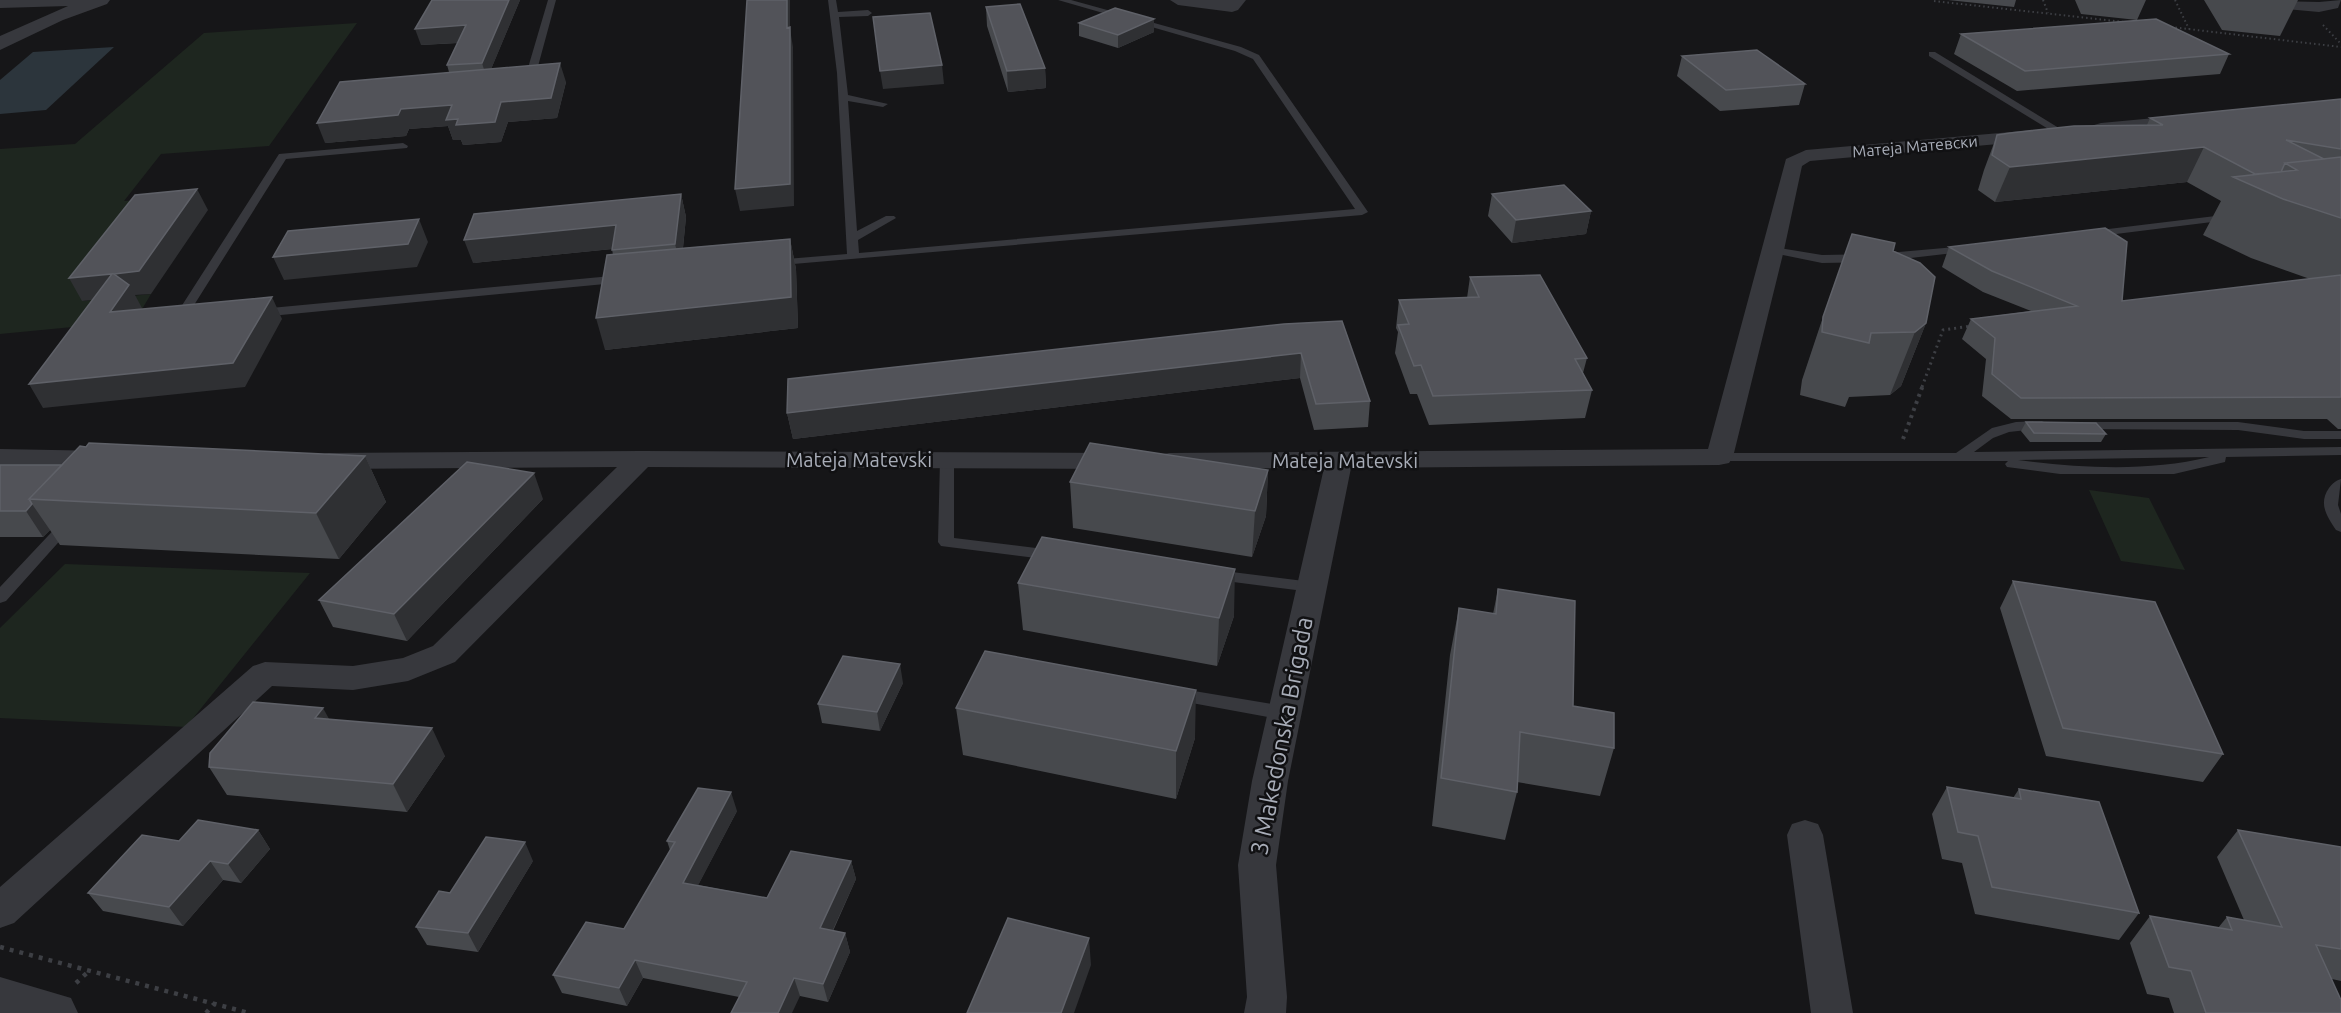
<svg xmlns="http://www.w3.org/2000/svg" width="2341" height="1013" font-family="Ubuntu,sans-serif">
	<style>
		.green { fill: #1e261f }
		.water { fill: #2c353c }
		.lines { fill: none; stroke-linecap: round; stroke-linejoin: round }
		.path-far3 { stroke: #3d3f44; stroke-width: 2; stroke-dasharray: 1.5 3; stroke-linecap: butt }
		.path-far2 { stroke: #3d3f44; stroke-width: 3; stroke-dasharray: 2 4; stroke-linecap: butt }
		.path-far1 { stroke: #3d3f44; stroke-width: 4; stroke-dasharray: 3 4.5; stroke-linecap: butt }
		.path { stroke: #3d3f44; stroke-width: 4.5; stroke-dasharray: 4 6; stroke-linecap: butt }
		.service { fill: #37383d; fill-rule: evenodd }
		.minor { fill: #37383d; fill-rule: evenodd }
		.tertiary { fill: #37383d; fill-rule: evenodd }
		.wall { fill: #47494d }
		.shaded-wall { fill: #2f3033 }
		.building { fill: #525359; stroke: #5f6168; stroke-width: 1.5 }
		.labels { text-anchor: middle; stroke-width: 5; stroke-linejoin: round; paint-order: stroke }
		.far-street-label { font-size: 16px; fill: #a8adb8; stroke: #111113 }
		.street-label { font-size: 20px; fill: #a8adb8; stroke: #111113 }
		.near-street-label { font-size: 24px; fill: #a8adb8; stroke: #111113 }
	</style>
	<rect width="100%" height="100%" fill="#161618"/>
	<path class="green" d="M357,23l-88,123 -108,8 -37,47 33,-2 -74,102 68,-7 -16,27 -135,13v-185l75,-5 129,-111z
		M2089,490l60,8 36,72 -64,-9z
		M65,564l245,9 -124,154 -186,-9v-90z"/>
	<path class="water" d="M114,47l-68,63 -46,4v-34l33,-28z"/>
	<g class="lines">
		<path class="path-far3" d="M2043,0l5,13
			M2175,0l14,29
			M1934,1l190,21
			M2323,25l18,19
			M2171,27l170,20"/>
		<path class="path-far2" d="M1922,387l21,-57 28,-4"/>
		<path class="path-far1" d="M1903,439l20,-54"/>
		<path class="path" d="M0,947l249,66
			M76,983l13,-12
			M206,1013l8,-9"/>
		<path class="service" d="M548,0h8l-22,81 -5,3 -6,-1 -2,-2 4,-3z
			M828,0h8l2,12 30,-2 4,3 -4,3 -29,1 9,78 40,9 -5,3 -35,-6 9,130 29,-15h8l2,2 -38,22 1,13 496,-44 -102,-150 -18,-8 -177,-51h13l170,47 18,8 109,157 -6,3 -592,51v-4l4,-2 73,-6 -10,-181z
			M1929,52h6l132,81 -9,2 -129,-79z
			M403,143l5,3 -1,2 -121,11 -102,162 -6,4 -4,-1 -2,-3 107,-167z
			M2232,214l4,1v4l-144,18 -6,-3 6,-3z
			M1967,246l4,1v4l-95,11 -54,1 -49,-10 -6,-3 6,-3 49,8 54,-1z
			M622,275l6,4 -2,3 -366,35 -6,-4 6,-4z
			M2042,421l7,4 -2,3 -38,4 -16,6 -19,14 367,-5v8l-115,2 -1,5 -51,12h-114l-53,-7 -2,-3 3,-3h-289l-7,-4 7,-4h237l36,-25 24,-6zM2209,457c-61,15 -129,11 -191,3z
			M2078,422h160l66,9h37v8h-37l-66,-9 -165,-1 -2,-3 2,-3z
			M947,456l7,4v78l98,12 6,1 2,4 -2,4 -6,1 -111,-14 -3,-4 2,-82z
			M2341,479l-3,26 3,9v18l-5,-2c-9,-14 -18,-26 -7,-42 4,-5 6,-7 12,-9z
			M68,518l8,5 -3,3 -67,75 -6,2v-16l63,-67z
			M1216,570l96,12 6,1 2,4 -2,4 -6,1 -102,-13 -2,-4 2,-4z
			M1176,688l108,18 6,2 3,5 -3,5 -6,2 -114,-21 -3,-5 3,-5z"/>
		<path class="minor" d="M1170,0h76l-8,10 -6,2 -54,-7z
			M2233,0l86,2 22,-2 -3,8 -19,4 -78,-7z
			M2187,115l7,2 2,4 -2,4 -93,10 -7,-2 -2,-4 2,-4 7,-2z
			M2034,130l7,2 3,4 -3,4 -231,21 -8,5 -18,84 -51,207 -4,6 -10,2 -368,3 -63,313 -12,84 11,132 -1,16h-42l3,-16 -9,-132 14,-84 72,-313 -155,1 -10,-2 -4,-6 4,-6 10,-2 539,-4 78,-290 20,-9z
			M0,449l106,2 10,2 4,6 -4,6 -10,2 -106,-2z
			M641,451l479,2 10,2 4,6 -4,6 -10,2 -472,-2 -193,195 -47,19 -55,9 -81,-4 -258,237 -14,5v-41l253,-221 12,-4 88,4 50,-8 30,-12 184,-179 -288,2 -10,-2 -4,-6 4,-6 10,-2z
			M1805,820l13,4 5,11 30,178h-42l-24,-178 5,-11z"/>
		<path class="tertiary" d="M0,0h110l-3,4 -44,16 -63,30v-14l68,-30 -68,2z
			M0,977l71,21 7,15h-78z"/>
	</g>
	<path class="wall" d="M432,0h88l-29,69 75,13 -9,36 -49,4 -7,20 -38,3 -2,-5h-8l-5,-14 -39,3 -3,7 -81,7 124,-71 -2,-7 11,-22 -37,2z
		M1948,0h68l-2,7z
		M2075,0h71l-9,20 -56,-6z
		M2204,0h94l-18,36 -58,-6z
		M986,7l59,61 1,20 -38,4 -21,-66z
		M1154,19v13l-36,16 -39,-12v-13z
		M1961,34l268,20 -9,20 -203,17 -63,-37z
		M1682,56l123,28 -6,21 -79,6 -43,-35z
		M2341,99v330h-3l-11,-10h-316l-29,-23 4,-37 -24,-20 9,-20 60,-8 -48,-19 -41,-25 7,-20 173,54 188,-22 -59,-21 -48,-23 18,-34 -34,-19 -192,20 -17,-12 6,-20 13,-35 150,-10 3,-7z
		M681,194l5,23 -3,31 107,-9 6,30 2,59 -193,22 8,-95 -1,-6 -139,14z
		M1492,194l99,17 -5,23 -74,9 -24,-27z
		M1893,251l33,72 -25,63 -11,9 -41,2 -4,10 -45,-12 2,-15 21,-63z
		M1470,277l117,81 -4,15 9,17 -7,28 -156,7 -12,-31h-7l-15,-41 3,-21 -2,-4 3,-28 68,-2z
		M1284,324l86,77 -2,26 -54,3 -14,-52 -507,61 -6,-26z
		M2026,422l80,12 -5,8h-71l-9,-11z
		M365,456l21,46 -47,57 -279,-14 -10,-15 -7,7h-43v-72h62z
		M1268,470l-2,46 -14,41 -179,-29 -3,-46z
		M543,499l-136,142 -74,-14 -14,-27z
		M2013,581l210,173 -20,28 -157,-26 -46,-148z
		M1018,583l216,33 -17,50 -194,-36z
		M1498,589l75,117 41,42 -14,48 -83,-14v10l-12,48 -73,-14 18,-171 9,-47 34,6z
		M903,683l-23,48 -58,-8 -4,-19z
		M956,708l239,30 -19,61 -213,-44z
		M329,719l116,37 -38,56 -180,-17 -18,-28z
		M1947,787l66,11 6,-9 120,124 -20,27 -144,-26 -13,-51 -20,-4 -10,-45z
		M737,811l-39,74 69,13 84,-37 5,18 -23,52 12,2 5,19 -22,50 -28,-6 -61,1 -96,-19 -16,28 -65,-13 -9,-18 71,-46 46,-79 -3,-9z
		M258,830l12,19 -29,34 -18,-3 -40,46 -80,-15 -15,-18 91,-52z
		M2238,830l103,17v134l-9,-2 9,34h-167l-5,-15 -22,-4 -17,-51 20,-27 68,12 9,-11 17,3 -27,-63z
		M533,861l-55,91 -51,-7 -11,-18 34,-34z"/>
	<path class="shaded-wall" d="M509,0h11l-33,79 -5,-16z
		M787,0h3v29l3,18 1,159 -54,5 -5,-22 52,-161z
		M1154,19v13l-36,16v-13z
		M466,25l5,17 -50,3 -6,-16z
		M560,63l6,19 -9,36 -49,4 -7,20 -38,3 -2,-5h-8l-5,-14 -39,3 -3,7 -81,7 -8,-20 84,-14 51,-4 49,-3z
		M942,65l2,19 -61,5 -3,-18z
		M1045,68l1,20 -38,4 -1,-21z
		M2204,147l-17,35 -192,20 15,-35z
		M197,189l11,21 -57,84 -16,1 7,13 -19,27 -13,-23 11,-15 -39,4 -13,-23 45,-4z
		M681,194l5,23 -5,50 -6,-23z
		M1591,211l-5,23 -74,9 4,-23z
		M419,219l9,23 -11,25 -133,13 -11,-23z
		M616,225l6,23 -149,15 -9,-23z
		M790,239l6,30 2,59 -193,22 -9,-32z
		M272,297l10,22 -37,68 -202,21 -14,-24z
		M1926,323l-25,63 -11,9 25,-63z
		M1301,353l-1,25 -507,61 -6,-26z
		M365,456l21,46 -47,57 -23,-46z
		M1268,470l-2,46 -14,41 3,-46z
		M534,473l9,26 -136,142 -13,-27z
		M32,504l18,26 -7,7 -17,-26z
		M1235,569l-1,47 -17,50 2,-48z
		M900,664l3,19 -23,48 -3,-19z
		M1196,690l-1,48 -19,61v-48z
		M323,708l15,27 -23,-17z
		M432,728l13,28 -38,56 -14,-28z
		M731,792l6,19 -47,90 -7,-18z
		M258,830l12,19 -29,34 -13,-19z
		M525,842l8,19 -55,91 -10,-19z
		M210,861l13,19 -40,46 -14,-19z
		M851,861l5,18 -31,68 -5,-19z
		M845,933l5,19 -22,50 -5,-18z
		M1089,938l2,27 -17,48h-13z
		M635,960l8,18 -16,28 -8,-18z
		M794,978l6,18 -8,17h-14z"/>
	<path class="building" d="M432,0h77l-27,63 -35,2 19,-40 -51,4z
		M747,0h40v28l3,-1v157l-55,5z
		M1020,4l25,64 -38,3 -21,-64z
		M1115,8l39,11 -36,16 -39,-12z
		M930,13l12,52 -62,6 -7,-54z
		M2156,19l73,35 -204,17 -64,-37z
		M1757,50l48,34 -79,6 -44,-34z
		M560,63l-9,35 -50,4 -6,20 -39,3 2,-6 -12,1 6,-15 -51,4 -3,6 -81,8 23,-41z
		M2341,99v50l-55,-9 38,19 -39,4 -4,9 -26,2 -51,-27 -194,20 -18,-12 5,-20 13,-2 64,-7 89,-1 -13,-7z
		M2341,157v61l-58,-19 -50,-22 64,-7 -12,-7z
		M1564,185l27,26 -75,9 -24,-26z
		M197,189l-58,82 -25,3 15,11 -19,27 162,-15 -39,66 -204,21 83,-110 -43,4 66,-83z
		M681,194l-6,50 -63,6 4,-25 -152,15 10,-26z
		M419,219l-11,25 -135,13 15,-26z
		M2105,228l22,14 -5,59 219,-26v122l-320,1 -29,-24 3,-36 -24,-19 106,-13 -85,-35 -43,-24z
		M1852,234l43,9 -2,8 27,12 15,14 -9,46 -11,9 -44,1 -2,10 -47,-11 1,-15z
		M790,239l1,58 -195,21 11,-63z
		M1540,275l47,83 -12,1 17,31 -159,6 -12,-31 -7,1 -16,-41 11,-1 -10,-24 80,-3 -9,-20z
		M1342,321l28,80 -54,3 -15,-51 -514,60 1,-34 496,-55z
		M2026,422l70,1 10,11 -72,-1z
		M89,443l276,13 -49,57 -287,-14 51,-53 6,1z
		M1090,443l178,27 -13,41 -185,-29z
		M467,462l67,11 -140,141 -75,-14z
		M0,465h62l-33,34 3,5 -6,7h-26z
		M1042,537l193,32 -16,49 -201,-35z
		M2013,581l142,21 68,152 -160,-26z
		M1498,589l77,12 -2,105 41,7v35l-94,-16 -3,60 -76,-14 18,-170 37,6z
		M985,651l211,39 -20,61 -220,-43z
		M843,656l57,8 -23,48 -59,-8z
		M253,702l70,6 -8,10 117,10 -39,56 -184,-17 1,-14z
		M1947,787l74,12 -2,-10 80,13 40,111 -147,-26 -14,-51 -20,-4z
		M698,788l33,4 -48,91 84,15 24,-47 60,10 -31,67 25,5 -22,51 -29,-6 -16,35h-47l16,-31 -112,-22 -16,28 -66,-13 33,-53 38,7 51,-87 -8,-1z
		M198,820l60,10 -30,34 -18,-3 -41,46 -81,-14 54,-58 37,6z
		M2238,830l103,17v102l-25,-4 25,55v13h-135l-15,-42 -22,-4 -19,-51 82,14 -5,-13 55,10z
		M486,837l39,5 -57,91 -52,-6 23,-36 11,2z
		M1008,918l81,20 -28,75h-94z"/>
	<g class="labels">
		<g class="far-street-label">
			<text transform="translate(1915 146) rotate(-5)" y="6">Матеја Матевски</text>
		</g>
		<g class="street-label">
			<text x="859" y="467">Mateja Matevski</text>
			<text x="1345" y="468">Mateja Matevski</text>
		</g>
		<g class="near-street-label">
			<text transform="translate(1282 736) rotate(-79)" y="8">3 Makedonska Brigada</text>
		</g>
	</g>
</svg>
